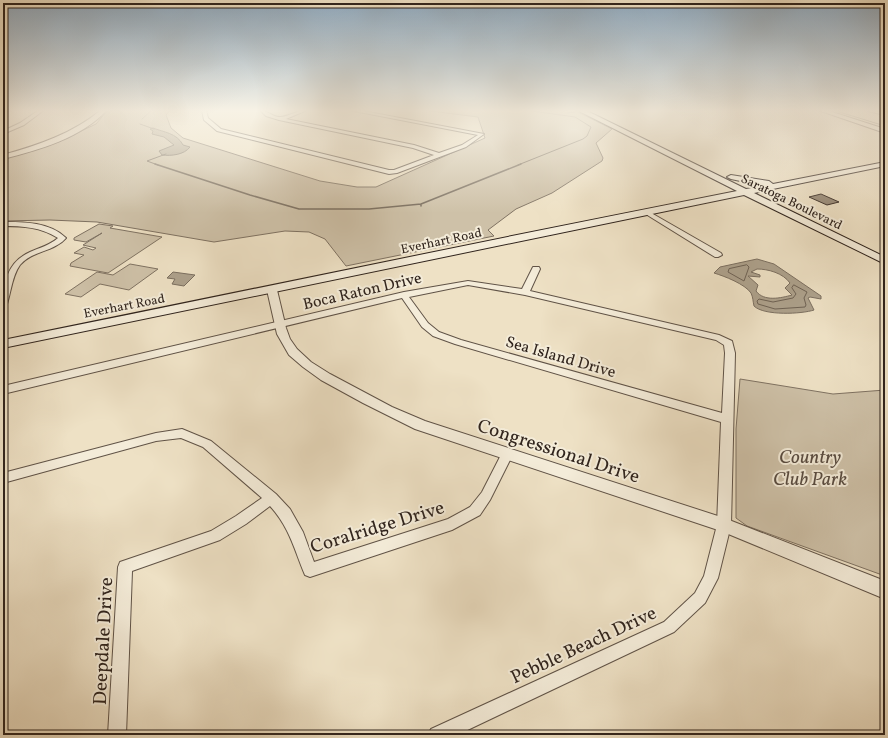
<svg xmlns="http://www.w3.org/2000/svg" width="888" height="738" font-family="Vollkorn,serif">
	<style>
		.green { fill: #cec1a8; stroke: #7f7262 }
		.water { fill: #ada18c; stroke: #7b6f60; fill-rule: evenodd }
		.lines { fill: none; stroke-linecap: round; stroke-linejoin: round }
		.shore { stroke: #6e6254; stroke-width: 1 }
		.stream-far1 { stroke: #7b6f60; stroke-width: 1 }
		.stream { stroke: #7b6f60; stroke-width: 1.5 }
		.building { fill: #938674; stroke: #30241d }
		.minor-casing { stroke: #605347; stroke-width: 2 }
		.tertiary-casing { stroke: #605347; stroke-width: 2 }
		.secondary-casing { stroke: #30241d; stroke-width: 2 }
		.minor { fill: #f4ecd9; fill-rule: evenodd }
		.tertiary { fill: #f4ecd9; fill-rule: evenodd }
		.secondary { fill: #f4ecd9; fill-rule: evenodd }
		.labels { text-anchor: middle; stroke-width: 4; stroke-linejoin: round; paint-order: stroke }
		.far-street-label { font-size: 13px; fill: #30241d; stroke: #f4ecd9 }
		.street-label { font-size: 16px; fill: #30241d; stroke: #f4ecd9 }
		.near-street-label { font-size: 19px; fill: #30241d; stroke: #f4ecd9 }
		.near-park-label { font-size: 19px; font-style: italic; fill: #584b40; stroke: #f4ecd9 }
	</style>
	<rect width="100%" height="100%" fill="#eee1c5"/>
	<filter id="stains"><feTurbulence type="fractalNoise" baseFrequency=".005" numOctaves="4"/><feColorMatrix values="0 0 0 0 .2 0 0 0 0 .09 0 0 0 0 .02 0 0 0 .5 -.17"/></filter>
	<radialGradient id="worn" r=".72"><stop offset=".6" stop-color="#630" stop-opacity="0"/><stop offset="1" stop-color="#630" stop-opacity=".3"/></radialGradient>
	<path class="green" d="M108,110h62l-4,5 5,13 12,10 137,43 37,6h19l109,-49 -7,-21 -55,-7h151l38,19 -16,14 7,15 -1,3 -50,32 -36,16 -28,21 6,6 -148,30 -21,-27 -16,-7 -24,-1 -71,11 -117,-20 -47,-2 -47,1v-62l57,-18 36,-17z
		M99,224l14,2 -3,2 52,9 -54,36 -38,-7 1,-3 13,-8 -10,-2 10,-6 9,3 3,-2 -13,-3 19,-12 -16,9 -12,-2v-2z
		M130,264l28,5 -29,21 -29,-6 -19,13 -16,-3 32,-22 16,3z
		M740,379l93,15 52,-4v186l-138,-50 -11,-8v-89z"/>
	<path class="water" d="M153,128c10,4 24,5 30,17l7,2c-6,8 -19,9 -28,8l-3,-4 15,-6 -10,-8 -12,-3 1,-3 -3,-2z
		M757,259l17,5 47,32v3l-11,-2 -2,1 6,12c-12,4 -50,6 -60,-4 -1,-4 -1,-9 -3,-13 -6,-9 -27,-17 -37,-20l6,-6zM757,269c11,0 26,4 33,14l-5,5 7,7c-11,3 -28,7 -36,-4l2,-6 -10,-9 12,1v-2l-9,-3z
		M173,272l22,3 -11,11 -12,-2 3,-5 -8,-1z"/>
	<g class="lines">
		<path class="shore" d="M747,265l2,2 -5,14 -16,-9 1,-3z
			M794,285l13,7 -3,6 2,7 -1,2 -30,2 -17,-5 -1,-3 2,-2 14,3 20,-4 3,-4 -4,-6z"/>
		<path class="stream-far1" d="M833,110l52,16
			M567,113l8,-1
			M142,119l10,-9
			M140,124l14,5
			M158,165l-11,-4 19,-7
			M518,165l65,-26 4,-3 4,-9 -16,-10 -50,-7"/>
		<path class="stream" d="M155,164l95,31 49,14h70l52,-5v2
			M421,204l100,-40"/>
	</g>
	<path class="building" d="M821,194l18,8 -12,3 -18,-8z"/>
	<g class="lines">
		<defs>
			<path id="minor" d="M39,110h5l-20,15 -21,9v-3l17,-8z
				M202,110h4l2,8 13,11 168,41h5l40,-15 -21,-7 -134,-28 -13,-4 -6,-6c7,0 13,8 21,7 9,-1 17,-7 26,-7l-21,9 128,26 25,8 23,-8 16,-10 -129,-25h9l126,24 -18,13 -69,26 -8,1 -172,-43 -13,-11z
				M868,110l17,3v2l-17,-4z
				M646,210l75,43 1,2 -4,2h-3l-71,-44v-2z
				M3,222c21,0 47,0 63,16 -12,14 -35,13 -46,27 -8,11 -9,27 -13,39l-4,3c0,-23 4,-45 27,-55 9,-4 20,-7 28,-14 -18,-11 -35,-12 -55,-12z
				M533,267h6l1,2 -10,22 189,44 13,6 3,12 -4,172 -13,53 -13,25 -31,29 -217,103h-29l3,-6 233,-107 31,-29 9,-17 13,-51 4,-103 -266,-78 -22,-8 -11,-9 -20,-29 -399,96v-8l401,-94 64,-11 54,8zM468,285l57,10 191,45 8,5 1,8 -3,60 -261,-73 -22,-8 -11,-9 -19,-26z
				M182,429l29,12 65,53 14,15 13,23 11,30 134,-43 22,-12 12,-15 21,-41 4,-2 4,2 2,3 -23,46 -10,15 -28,15 -142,47 -5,-2c-11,-26 -15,-47 -35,-69l-24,18 -26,16 -88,31 -6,164h-18l10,-168 2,-5 91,-31 25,-15 26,-18 -59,-51 -22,-9 -25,3 -153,42v-10l153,-40z"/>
			<path id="tertiary" d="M3,110h10l-10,2z
				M101,110h6c-26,28 -68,40 -104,49v-4c35,-10 69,-21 98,-45z
				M818,110h8l59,19v4z
				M272,287l5,3 9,38 4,11 7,10 14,13 19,12 62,33 33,14 299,97 161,63v18l-164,-68 -306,-102 -52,-26 -42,-23 -18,-13 -14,-12 -12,-21 -10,-44z"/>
			<path id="secondary" d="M577,110h8l161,79 18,-3 -33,-7 -4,-2 4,-2 38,6 4,3 112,-22v4l-131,27 131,64v7l-141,-69 -741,153v-8c245,-49 489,-101 734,-149z"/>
		</defs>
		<use href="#minor" class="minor-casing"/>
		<use href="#tertiary" class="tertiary-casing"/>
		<use href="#secondary" class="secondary-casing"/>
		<use href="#minor" class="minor"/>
		<use href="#tertiary" class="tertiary"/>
		<use href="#secondary" class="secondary"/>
	</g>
	<linearGradient id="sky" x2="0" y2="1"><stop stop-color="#90acc3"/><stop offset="0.52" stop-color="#f7f2e5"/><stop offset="1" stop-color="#f7f2e5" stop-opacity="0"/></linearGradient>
	<rect width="888" height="213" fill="url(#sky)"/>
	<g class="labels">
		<g class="far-street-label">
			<text transform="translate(792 201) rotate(26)" y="5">Saratoga Boulevard</text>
			<text transform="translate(441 240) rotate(-12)" y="5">Everhart Road</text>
			<text transform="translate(124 305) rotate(-11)" y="5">Everhart Road</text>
		</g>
		<g class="street-label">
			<text transform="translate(362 290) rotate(-13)" y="6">Boca Raton Drive</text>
			<text transform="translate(561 356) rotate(16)" y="6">Sea Island Drive</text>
		</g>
		<g class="near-street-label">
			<text transform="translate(559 450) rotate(18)" y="7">Congressional Drive</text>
			<text transform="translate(377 526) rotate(-17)" y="7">Coralridge Drive</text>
			<text transform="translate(102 641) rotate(-87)" y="7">Deepdale Drive</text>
			<text transform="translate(583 644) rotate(-25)" y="7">Pebble Beach Drive</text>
		</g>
		<g class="near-park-label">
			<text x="810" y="463">Country<tspan x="810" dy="22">Club Park</tspan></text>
		</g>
	</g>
	<rect width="888" height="738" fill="none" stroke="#eee1c5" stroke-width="16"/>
	<rect x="4" y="4" width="880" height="730" fill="none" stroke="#30241d" stroke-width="2"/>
	<rect x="8" y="8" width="872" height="722" fill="none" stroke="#30241d"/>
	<rect width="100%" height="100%" filter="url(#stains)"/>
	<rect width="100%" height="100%" fill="url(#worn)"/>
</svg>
